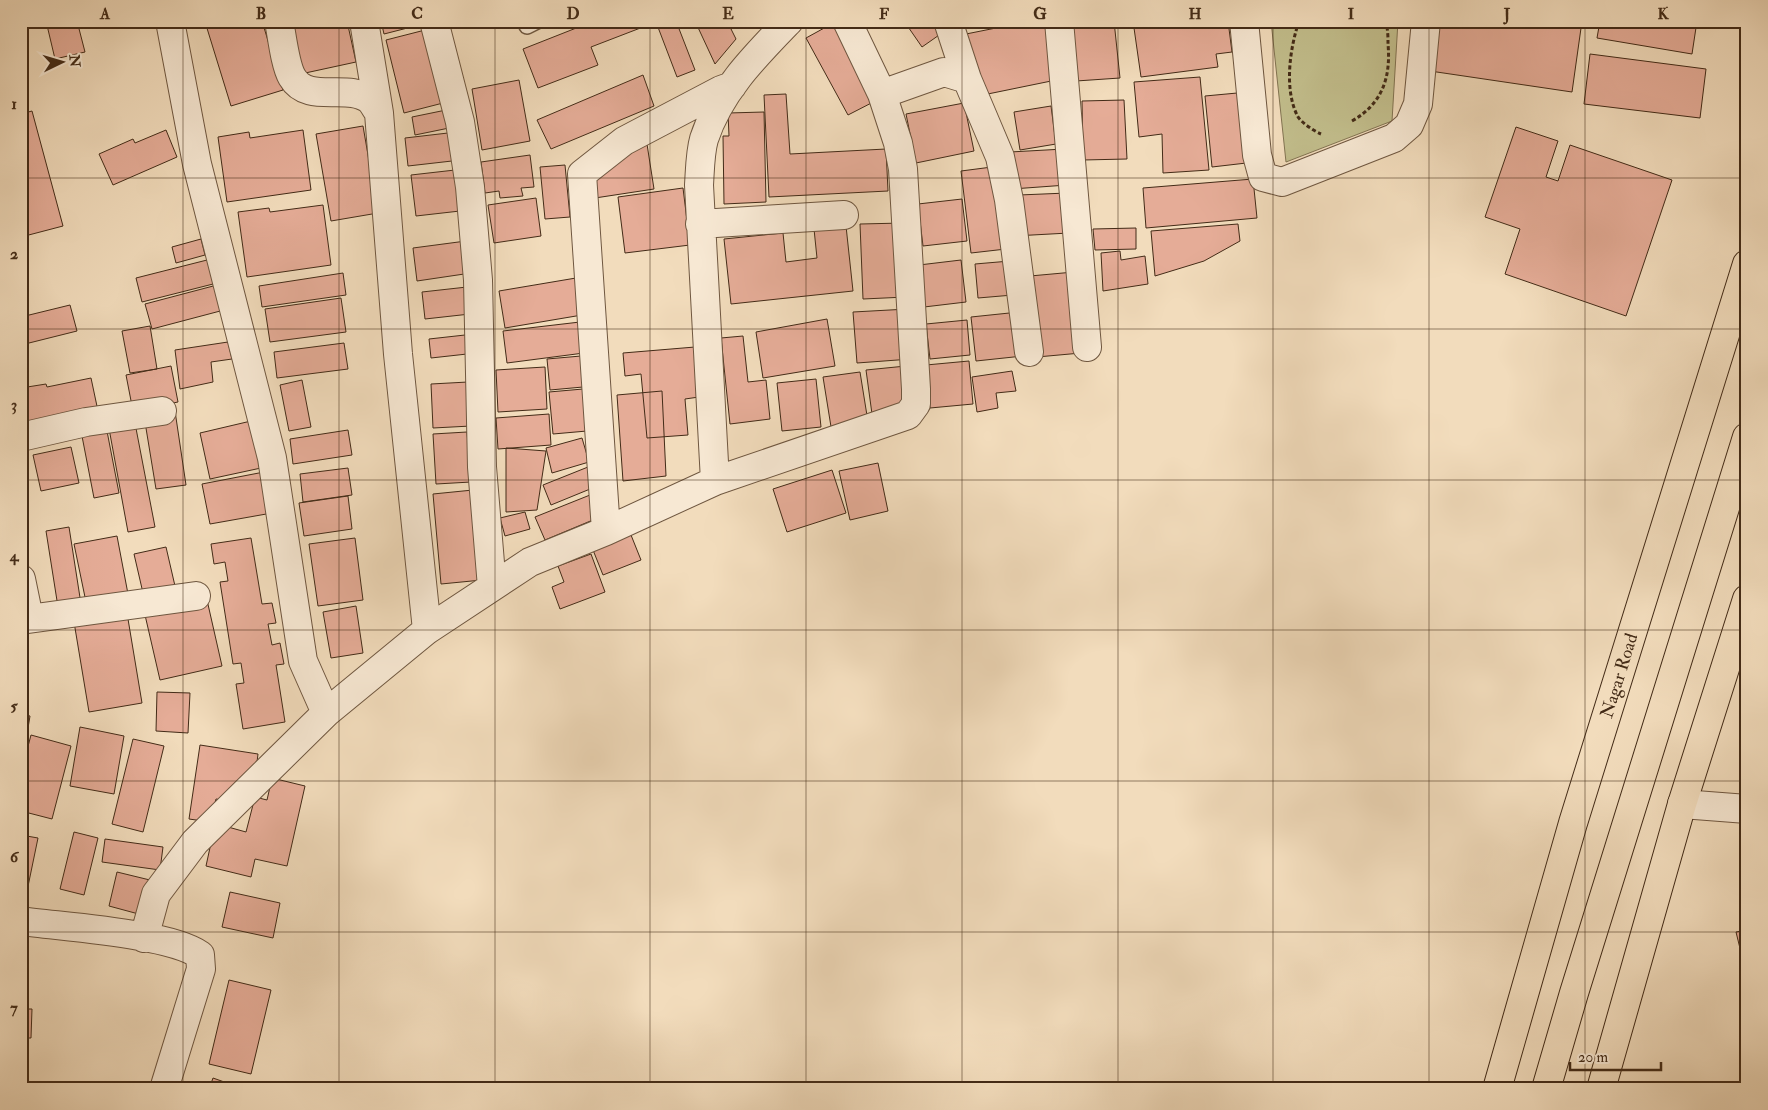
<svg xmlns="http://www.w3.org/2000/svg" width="1768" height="1110" font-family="'IM FELL Double Pica',serif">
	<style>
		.green { fill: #c2be8c; stroke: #827452 }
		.building { fill: #e5ac97; stroke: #432b17 }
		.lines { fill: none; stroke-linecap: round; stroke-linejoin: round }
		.lane-casing { stroke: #6f5740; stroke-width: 18 }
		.street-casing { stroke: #6f5740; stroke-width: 30 }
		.highway-casing { stroke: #432b17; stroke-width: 30 }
		.path { stroke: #432b17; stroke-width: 3; stroke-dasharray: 4 2.5; stroke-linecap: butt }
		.lane { stroke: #f7e8d3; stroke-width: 15 }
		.street { stroke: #f7e8d3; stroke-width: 28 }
		.highway { stroke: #f2dcbc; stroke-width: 28 }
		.grid { fill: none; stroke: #432b17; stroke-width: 1; stroke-opacity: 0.55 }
		.labels { text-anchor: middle; stroke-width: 4.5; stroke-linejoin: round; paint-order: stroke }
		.street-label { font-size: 18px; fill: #432b17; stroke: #f7e8d3 }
		.neatline { fill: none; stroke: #432b17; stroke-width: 2 }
		.grid-label { font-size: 16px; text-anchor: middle; font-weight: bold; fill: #432b17 }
	</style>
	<rect width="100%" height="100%" fill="#f2dcbc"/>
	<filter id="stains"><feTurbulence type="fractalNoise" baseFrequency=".004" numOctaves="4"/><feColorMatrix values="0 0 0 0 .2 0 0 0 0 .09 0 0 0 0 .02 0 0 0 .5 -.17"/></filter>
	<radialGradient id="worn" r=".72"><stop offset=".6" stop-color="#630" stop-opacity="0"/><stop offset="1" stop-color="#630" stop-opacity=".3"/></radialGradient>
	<path class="green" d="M1271,21h127l-6,100 -106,41z"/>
	<path class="building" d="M46,21h31l8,31 -30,7z
		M86,21h20l-19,5z
		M219,21h43l21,69 -52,16 -25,-81z
		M285,21h62l9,41 -60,13z
		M381,21h46v2l-43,11z
		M594,21h82l19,49 -18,7 -21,-55 -65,25 7,18 -60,23 -15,-39z
		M695,21h52l-16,8 5,10 -21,25z
		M837,21l46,76 -35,18 -42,-77z
		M904,21h29l9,12 -20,14z
		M1003,21h20l-19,4z
		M1031,21h19l11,58 -83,17 -12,-62z
		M1114,21l6,57 -44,3 -5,-56z
		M1133,21h95l4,31 -16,2 2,13 -77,10z
		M1437,21h145l-10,71 -142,-21z
		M1600,21h97l-5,33 -95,-16z
		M429,29l18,73 -43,11 -18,-73z
		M1590,54l116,15 -6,49 -116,-14z
		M643,75l11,31 -103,43 -14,-29z
		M1200,77l9,93 -46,3 -1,-39 -23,3 -5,-55z
		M519,80l11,61 -48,9 -10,-61z
		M1248,92l7,70 -43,5 -7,-71z
		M786,94l4,60 96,-5 2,42 -119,6 -5,-102z
		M1124,100l3,59 -44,1 -1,-59z
		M964,103l10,48 -58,12 -10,-49z
		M1051,106l5,38 -36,6 -6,-38z
		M451,109l3,18 -39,8 -3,-18z
		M32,111l31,115 -42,11v-123z
		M764,112l2,90 -42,2 -1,-68h6l-1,-23z
		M644,125l10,64 -59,9 -6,-43z
		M363,126l15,87 -47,8 -15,-87z
		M1516,127l42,14 -12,36 12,4 12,-36 102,35 -46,136 -121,-42 15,-45 -35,-12z
		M166,130l11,27 -64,28 -14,-31 34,-15 2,4z
		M303,130l8,60 -84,12 -9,-65 31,-5 1,6z
		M448,133l4,28 -44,5 -3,-28z
		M1064,149l3,36 -55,4 -2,-37z
		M530,155l4,32 -13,1 2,8 -23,2 -1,-7 -14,2 -4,-31z
		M565,165l5,52 -25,2 -5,-52z
		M992,167l14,82 -35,4 -10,-82z
		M455,170l5,41 -44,5 -5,-41z
		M1253,179l4,39 -111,10 -3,-40z
		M683,188l7,57 -65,8 -7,-56z
		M1067,193l2,40 -55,3 5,-41z
		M536,198l5,38 -47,7 -6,-38z
		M962,199l5,42 -44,5 -5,-42z
		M323,205l8,60 -84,12 -9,-65 31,-4 1,4z
		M903,223l3,74 -43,2 -3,-75z
		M1238,224l2,17 -36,20 -49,15 -4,-45z
		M846,226l7,65 -122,13 -7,-65 59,-6 3,29 31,-4 -3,-29z
		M1136,228v21l-41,1 -2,-21z
		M201,239l4,16 -29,8 -4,-16z
		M466,241l5,32 -54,8 -4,-33z
		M1120,251l1,9 24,-4 3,28 -45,7 -2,-38z
		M211,259l6,24 -75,19 -6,-24z
		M961,260l5,42 -42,5 -5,-42z
		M1010,261l3,34 -35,3 -3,-34z
		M1074,272l7,81 -44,4 -7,-81z
		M343,273l3,22 -84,12 -3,-21z
		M576,278l6,37 -77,13 -6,-37z
		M217,285l7,25 -72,19 -7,-25z
		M467,287l3,27 -45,5 -3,-27z
		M341,298l5,34 -76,10 -5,-33z
		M70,305l7,26 -56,14v-28z
		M908,309l3,50 -54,4 -4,-51z
		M1019,312l4,44 -47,5 -5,-44z
		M827,319l8,47 -72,12 -7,-46z
		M967,320l3,35 -40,4 -4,-35z
		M580,322l4,31 -77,10 -4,-32z
		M150,326l7,43 -27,4 -8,-42z
		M474,334l2,19 -45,5 -2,-19z
		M743,336l5,46 18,-2 4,39 -40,5 -9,-86z
		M228,342l4,17 -21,3 2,20 -33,7 -5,-39z
		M344,343l4,26 -71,9 -3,-26z
		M695,347l4,50 -14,2 3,36 -41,3 -6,-64 -16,2 -2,-23z
		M581,356l2,31 -33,3 -3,-31z
		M969,361l4,43 -43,4 -4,-43z
		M171,366l7,36 -45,9 -7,-36z
		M906,366l4,37 -38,11 -6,-44z
		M545,367l2,42 -49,3 -2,-42z
		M1012,371l4,20 -20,2 2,15 -21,4 -5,-35z
		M860,372l9,56 -37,5 -9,-56z
		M91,378l7,33 -76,16 -1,-39 25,-4 1,3z
		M816,379l5,48 -39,4 -5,-48z
		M302,380l9,47 -22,4 -9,-46z
		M468,382l3,44 -38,2 -2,-44z
		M583,389l4,42 -34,3 -4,-42z
		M662,391l4,85 -43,5 -6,-86z
		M175,411l11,74 -30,4 -12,-73z
		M549,414l2,31 -53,4 -2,-31z
		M134,418l21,109 -27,5 -20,-109z
		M251,421l10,47 -51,11 -10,-46z
		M106,426l13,67 -25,5 -13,-67z
		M348,430l4,25 -59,9 -3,-25z
		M467,432l4,50 -35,2 -3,-50z
		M582,438l7,24 -37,11 -6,-25z
		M71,447l8,36 -38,8 -8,-36z
		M506,448l40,3 -9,59 -31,2z
		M878,463l10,48 -38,9 -11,-49z
		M588,467l7,20 -44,18 -8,-20z
		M348,468l4,27 -49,7 -3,-28z
		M832,470l14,43 -59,19 -14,-43z
		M264,472l8,41 -62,11 -8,-40z
		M473,490l9,90 -41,4 -8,-90z
		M590,495l10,22 -55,23 -10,-23z
		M348,496l4,33 -48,7 -5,-33z
		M525,512l5,17 -25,7 -5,-18z
		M69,527l12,77 -23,3 -12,-76z
		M629,530l12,30 -38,15 -12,-30z
		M117,536l11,58 -42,8 -12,-58z
		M251,538l11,66 10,-1 4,20 -8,1 4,21 8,-2 4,21 -8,1 9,57 -42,7 -7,-45 8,-1 -3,-20 -8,1 -13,-82 8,-1 -3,-19 -11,2 -3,-20z
		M355,538l8,62 -45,6 -9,-62z
		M166,547l9,39 -32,7 -9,-39z
		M591,554l14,38 -45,17 -8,-22 12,-5 -6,-16z
		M207,600l15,66 -62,14 -15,-65z
		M356,606l7,47 -32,5 -8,-46z
		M127,613l15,90 -53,9 -15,-90z
		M157,692l33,1 -2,40 -32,-2z
		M21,714l9,2 -6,36h-3z
		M80,727l44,9 -10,58 -44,-8z
		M31,735l40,11 -19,73 -31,-8v-38z
		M133,739l31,7 -21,86 -31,-8z
		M200,745l58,9 -2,16 -28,31 -12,-2 -6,23 -21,-3z
		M272,778l33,8 -18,80 -32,-7 -4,18 -45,-11 5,-23 17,-16 18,5 9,-35 12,3z
		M74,832l24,6 -14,57 -24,-6z
		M21,835l17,3 -12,58 -5,-1z
		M105,839l58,8 -3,23 -58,-8z
		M117,872l37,9 -8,35 -37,-10z
		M230,892l50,11 -7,35 -51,-11z
		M1747,930v47l-11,-45z
		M229,980l42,10 -20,84 -42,-10z
		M21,1009h11l-1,29h-10z
		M213,1078l31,11h-35z"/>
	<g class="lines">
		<defs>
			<path id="lane" d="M527,26l10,-5"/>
			<path id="street" d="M170,21l27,143 75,294 31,203 23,52
				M279,21c3,15 6,44 13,56 16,28 56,5 78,23 3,3 6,9 9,13l19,241 29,276
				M364,21l15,92
				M434,21l26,101 10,65 8,93 4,187 10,120
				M847,21l35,73 62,-22 23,7 33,78 9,43 20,152
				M948,21l19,58
				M1059,21l28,326
				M1244,21l13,134 6,22 19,5 112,-44 15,-13 9,-21 8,-83
				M700,224l144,-9
				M21,437l65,-15 76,-11
				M715,481l-16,-296c1,-15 1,-32 5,-46 15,-47 51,-83 85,-118
				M606,531l-24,-357 42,-33 97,-51 11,-4
				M21,579l8,39
				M21,620l175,-24
				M1682,804l65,5
				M21,921c42,6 148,12 179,34l1,14 -37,120
				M144,938l12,-44 39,-52 131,-129 101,-83 103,-68 76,-31 109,-50 193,-66 8,-11v-15l-13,-220 -5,-26 -16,-49"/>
			<g id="highway">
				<path id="s1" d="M1497,1089l76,-266 174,-559"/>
				<path d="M1546,1089l28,-96 173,-556"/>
				<path d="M1601,1089l81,-285 65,-205"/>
			</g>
		</defs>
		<use href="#lane" class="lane-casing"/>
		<use href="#street" class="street-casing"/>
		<use href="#highway" class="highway-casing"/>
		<path class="path" d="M1299,21c-9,27 -15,67 -2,94 3,7 17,16 24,19
			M1352,121c30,-17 39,-43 36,-77 0,-7 0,-17 -3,-23"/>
		<use href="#lane" class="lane"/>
		<use href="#street" class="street"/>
		<use href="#highway" class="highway"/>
	</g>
	<path class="grid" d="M183,21v1068M339,21v1068M495,21v1068M650,21v1068M806,21v1068M962,21v1068M1118,21v1068M1273,21v1068M1429,21v1068M1585,21v1068M21,178h1726M21,329h1726M21,480h1726M21,630h1726M21,781h1726M21,932h1726"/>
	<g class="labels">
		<g class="street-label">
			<text dy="6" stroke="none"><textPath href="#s1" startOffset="431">Nagar Road</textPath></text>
		</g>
	</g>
	<rect width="1768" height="1110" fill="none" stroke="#f2dcbc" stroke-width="55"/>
	<g transform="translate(62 62) rotate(85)" stroke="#f7e8d3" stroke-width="4" paint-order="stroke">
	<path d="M0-4L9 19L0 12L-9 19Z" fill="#432b17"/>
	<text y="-8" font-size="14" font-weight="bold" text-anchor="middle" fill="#432b17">N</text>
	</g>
	<path d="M1570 1062v8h91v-8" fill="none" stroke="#432b17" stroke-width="2.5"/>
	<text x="1578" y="1062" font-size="15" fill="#432b17" stroke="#f7e8d3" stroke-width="4" paint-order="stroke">20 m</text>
	<rect x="28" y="28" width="1712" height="1054" class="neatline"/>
	<g class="grid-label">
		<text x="105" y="19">A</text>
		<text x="261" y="19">B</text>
		<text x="417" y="19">C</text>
		<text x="573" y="19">D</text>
		<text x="728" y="19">E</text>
		<text x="884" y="19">F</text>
		<text x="1040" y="19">G</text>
		<text x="1195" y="19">H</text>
		<text x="1351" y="19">I</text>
		<text x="1507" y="19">J</text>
		<text x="1663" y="19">K</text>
		<text x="14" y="109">1</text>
		<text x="14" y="259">2</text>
		<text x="14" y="410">3</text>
		<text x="14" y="561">4</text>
		<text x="14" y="711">5</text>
		<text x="14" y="862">6</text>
		<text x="14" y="1013">7</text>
	</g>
	<rect width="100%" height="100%" filter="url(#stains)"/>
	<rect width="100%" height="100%" fill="url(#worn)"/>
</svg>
